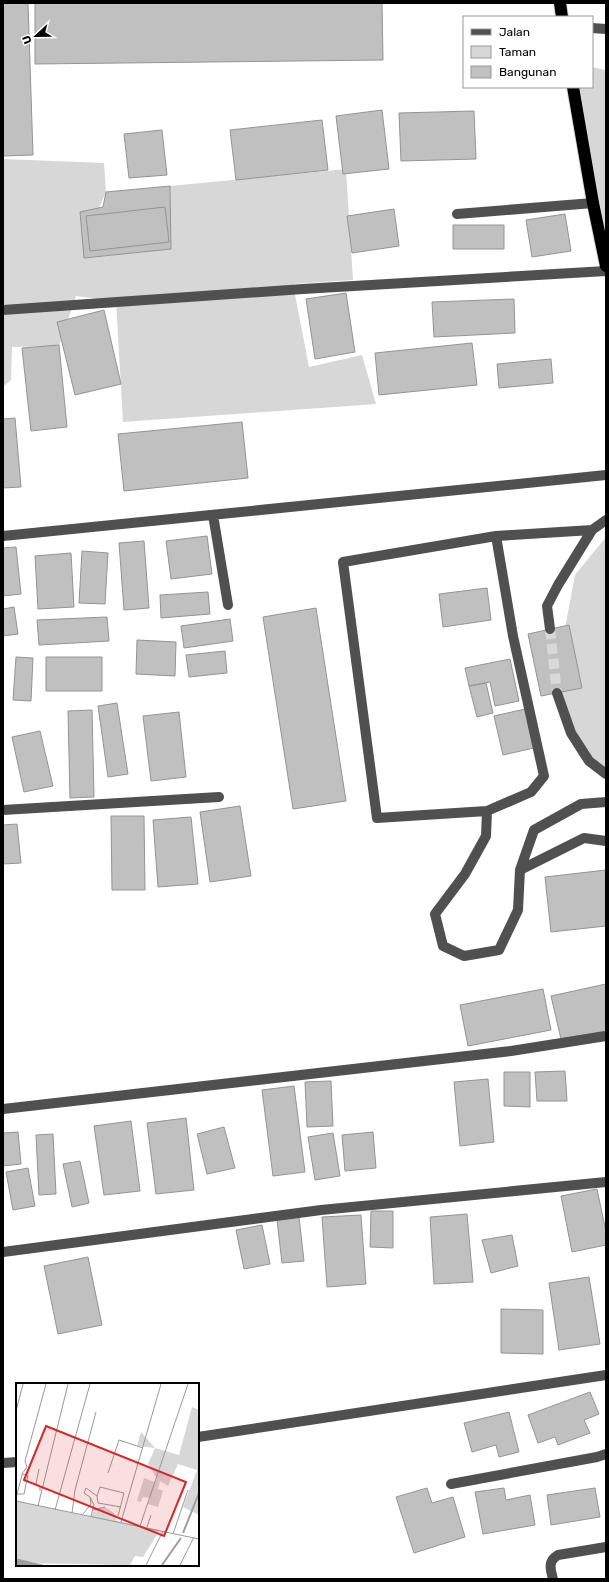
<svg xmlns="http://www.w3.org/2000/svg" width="609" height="1582" font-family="Rubik,sans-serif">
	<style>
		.green { fill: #d7d7d7 }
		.building { fill: #c0c0c0; stroke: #949494 }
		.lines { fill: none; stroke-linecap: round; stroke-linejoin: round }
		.minor-tunnel { stroke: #d9d9d9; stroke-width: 10; stroke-dasharray: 10 5; stroke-linecap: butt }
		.highway-casing { stroke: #dbdbdb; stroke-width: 14 }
		.minor { stroke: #505050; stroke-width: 10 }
		.highway { stroke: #000; stroke-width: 12 }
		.inset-river { fill: none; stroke: #9e9e9e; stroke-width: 2 }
		.inset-road { fill: none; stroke: #999; stroke-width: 1 }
		.view { fill: #d62828; fill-opacity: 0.15; stroke: #d62828; stroke-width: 2 }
		.inset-edge { fill: none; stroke: #000; stroke-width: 2 }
	</style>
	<rect width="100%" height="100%" fill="#fff"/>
	<path class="green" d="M592,67l14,3v216l-37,-199h23z
		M3,159l101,4 2,29 -7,16 -14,50 86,-9 -1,-63 176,-17 7,111 -60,4 16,83 53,-12 14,49 -253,18 -7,-121 -40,-5 -17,50 -47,1 -1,33 -8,7z
		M606,537v236l-27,-17 -26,-64 22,-117z"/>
	<path class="building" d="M3,3h25l5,152 -30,1z
		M35,3h347l1,57 -348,4z
		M382,110l7,59 -46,5 -7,-58z
		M474,111l2,48 -75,2 -2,-48z
		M322,120l6,50 -92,10 -6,-50z
		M162,130l5,45 -38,3 -5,-44z
		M170,186l1,63 -87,9 -4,-46 23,-5 3,-15z
		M165,207l4,35 -79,9 -4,-35z
		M394,209l5,37 -47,7 -5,-37z
		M565,214l6,37 -39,6 -6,-37z
		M453,225h51v24h-51z
		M346,293l9,59 -40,7 -9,-60z
		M514,299l1,34 -81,4 -2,-35z
		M104,310l17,74 -46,11 -18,-73z
		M472,343l5,42 -98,10 -4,-42z
		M59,345l8,82 -36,4 -9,-83z
		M551,359l2,24 -54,5 -2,-24z
		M15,418l6,69 -18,1v-69z
		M242,422l6,56 -124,13 -6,-57z
		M207,536l5,38 -41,5 -5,-38z
		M144,541l5,67 -25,2 -5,-67z
		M16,547l5,47 -18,2v-48z
		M82,551l26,2 -3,51 -26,-1z
		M71,553l3,54 -36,2 -3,-53z
		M487,588l4,32 -48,7 -4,-33z
		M208,592l2,22 -49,4 -1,-23z
		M14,607l4,27 -15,2v-27z
		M316,608l30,193 -53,8 -30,-192z
		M107,617l2,24 -70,4 -2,-25z
		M230,619l3,22 -49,7 -3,-22z
		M569,625l13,63 -41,8 -13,-62z
		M137,640l39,2 -1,34 -39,-2z
		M225,651l2,22 -38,4 -3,-22z
		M16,657l17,1 -2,43 -18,-1z
		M46,657h56v34h-56z
		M510,659l9,42 -24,5 -5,-24 -21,4 -4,-18z
		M486,683l7,30 -16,4 -8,-31z
		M117,703l11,71 -20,3 -10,-71z
		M525,709l9,39 -31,7 -9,-39z
		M92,710l2,87 -24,1 -2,-87z
		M179,712l7,65 -35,4 -8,-65z
		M40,731l13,55 -29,6 -12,-55z
		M240,806l11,70 -41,6 -10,-70z
		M111,816h33l1,74h-33z
		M191,817l7,67 -40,3 -5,-67z
		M17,824l4,39 -18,1v-39z
		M606,870v56l-55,6 -6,-55z
		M606,984v47l-45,8 -10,-43z
		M543,989l8,41 -83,16 -8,-41z
		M565,1071l2,30h-30l-2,-29z
		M504,1072h26v35l-26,-1z
		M488,1079l6,63 -34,4 -6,-64z
		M331,1081l2,45 -26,1 -2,-45z
		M294,1086l11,86 -32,4 -11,-86z
		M186,1118l8,72 -38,4 -9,-71z
		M131,1121l9,70 -36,4 -10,-69z
		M224,1127l11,41 -28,6 -10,-40z
		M18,1132l3,32 -18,2v-33z
		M373,1132l3,36 -31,3 -3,-36z
		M333,1133l7,43 -25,4 -7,-43z
		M53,1134l3,60 -17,1 -3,-60z
		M80,1161l9,42 -17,4 -9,-43z
		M28,1168l7,38 -22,4 -7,-38z
		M597,1189l9,43v13l-34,7 -11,-56z
		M371,1211h22v37l-23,-1z
		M467,1214l6,68 -39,2 -4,-67z
		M361,1215l5,69 -39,3 -5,-70z
		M299,1217l5,44 -22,2 -5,-43z
		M262,1225l8,39 -26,5 -8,-39z
		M512,1235l6,31 -27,7 -9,-33z
		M88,1257l14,68 -44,9 -14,-68z
		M589,1277l11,67 -41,6 -10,-67z
		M501,1309l42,1v44l-42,-1z
		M590,1392l9,22 -15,6 6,13 -32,12 -3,-8 -17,6 -10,-28z
		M509,1412l10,40 -20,5 -3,-12 -24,7 -8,-29z
		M427,1488l5,15 21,-6 12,40 -51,16 -18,-56z
		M504,1488l2,12 24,-5 5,30 -52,9 -8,-42z
		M595,1488l5,29 -49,8 -4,-30z"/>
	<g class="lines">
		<path class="minor-tunnel" d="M550,629l7,64"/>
		<defs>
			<path id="highway" d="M560,3l2,14
				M573,87l20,116 13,63"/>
		</defs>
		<use href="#highway" class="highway-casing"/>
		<path class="minor" d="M592,28l14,1
			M457,214l136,-11
			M3,310l300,-21 303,-18
			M213,515l15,90
			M3,536l603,-61
			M496,536l17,100 31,140 -13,16 -44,19 -1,25 -21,38 -30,40 8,32 21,10 35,-6 19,-40 2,-40 64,-32 22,3
			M550,629l-3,-23 11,-21 34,-55 14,-10
			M557,693l14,40 18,28 17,13
			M3,810l216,-13
			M487,811l-110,7 -34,-256 153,-26 96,-6
			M520,870l14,-40 47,-26 25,-2
			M3,1109l508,-58 95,-15
			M3,1252l318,-42 285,-28
			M198,1437l408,-62
			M3,1463l14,-1
			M451,1484l146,-27 9,-3
			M553,1579c-3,-11 -5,-18 5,-24l48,-8"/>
		<use href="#highway" class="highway"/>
	</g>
	<g transform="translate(16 1383)">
		<rect width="183" height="183" fill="#fff"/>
		<path d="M176,24l7,3v105l-16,-8 14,-37 -19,-6 -10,22 -8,-5 -2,8 5,2 -5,16 -10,-3 2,-6 -7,-1 -2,5 -4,-1 7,-23 11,4 2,-3 -9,-15 7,-16 -18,-2 4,-14 14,16 24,7zM0,118l75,16 3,-7 11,-3 9,6 3,8 43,9 -17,27 -8,-1 -5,9 -114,-2z" fill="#d7d7d7"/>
		<path d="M0,176h3l25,6h-28z" fill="#9e9e9e"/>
		<path class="inset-river" d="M167,150l16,-40M146,182l19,-27"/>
		<path class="inset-road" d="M0,28l7,-27M23,86l-3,15 4,3v4M92,90l11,-33 24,8M6,91l5,-7 -2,-6 21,-77M81,113l3,-9 24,6 -6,23M74,114l4,8 -3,11M0,115l1,-4 5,-19v-1l6,1 -4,19h-7M0,118l183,38M22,123l30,-122M39,127l35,-126M77,127l12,-3M56,130l3,-23 21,-78M67,131l8,-10 -1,-7 -6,-4 2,-5 11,8 1,7 23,4M105,139l40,-138M124,143l48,-142M131,144l4,-12M157,151l15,-44M130,182l17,-34M164,182l14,-28"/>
		<path class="view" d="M30,43l140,56 -22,54 -140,-56z"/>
		<rect width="183" height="183" class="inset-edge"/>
	</g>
	<rect width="609" height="1582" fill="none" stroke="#000000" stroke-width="8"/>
	<rect x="463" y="16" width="130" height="72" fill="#ffffff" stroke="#999999"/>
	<rect x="471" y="29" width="20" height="6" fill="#505050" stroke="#999999"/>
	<text x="499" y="36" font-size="12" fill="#000000">Jalan</text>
	<rect x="471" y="46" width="20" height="12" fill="#d7d7d7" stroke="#999999"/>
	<text x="499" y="56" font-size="12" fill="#000000">Taman</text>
	<rect x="471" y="66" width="20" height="12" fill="#c0c0c0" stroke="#999999"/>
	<text x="499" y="76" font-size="12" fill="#000000">Bangunan</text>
	<g transform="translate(36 36) rotate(248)" stroke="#ffffff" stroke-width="3" paint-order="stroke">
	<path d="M0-3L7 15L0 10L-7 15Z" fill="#000000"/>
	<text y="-6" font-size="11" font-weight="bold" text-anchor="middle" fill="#000000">U</text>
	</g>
</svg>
